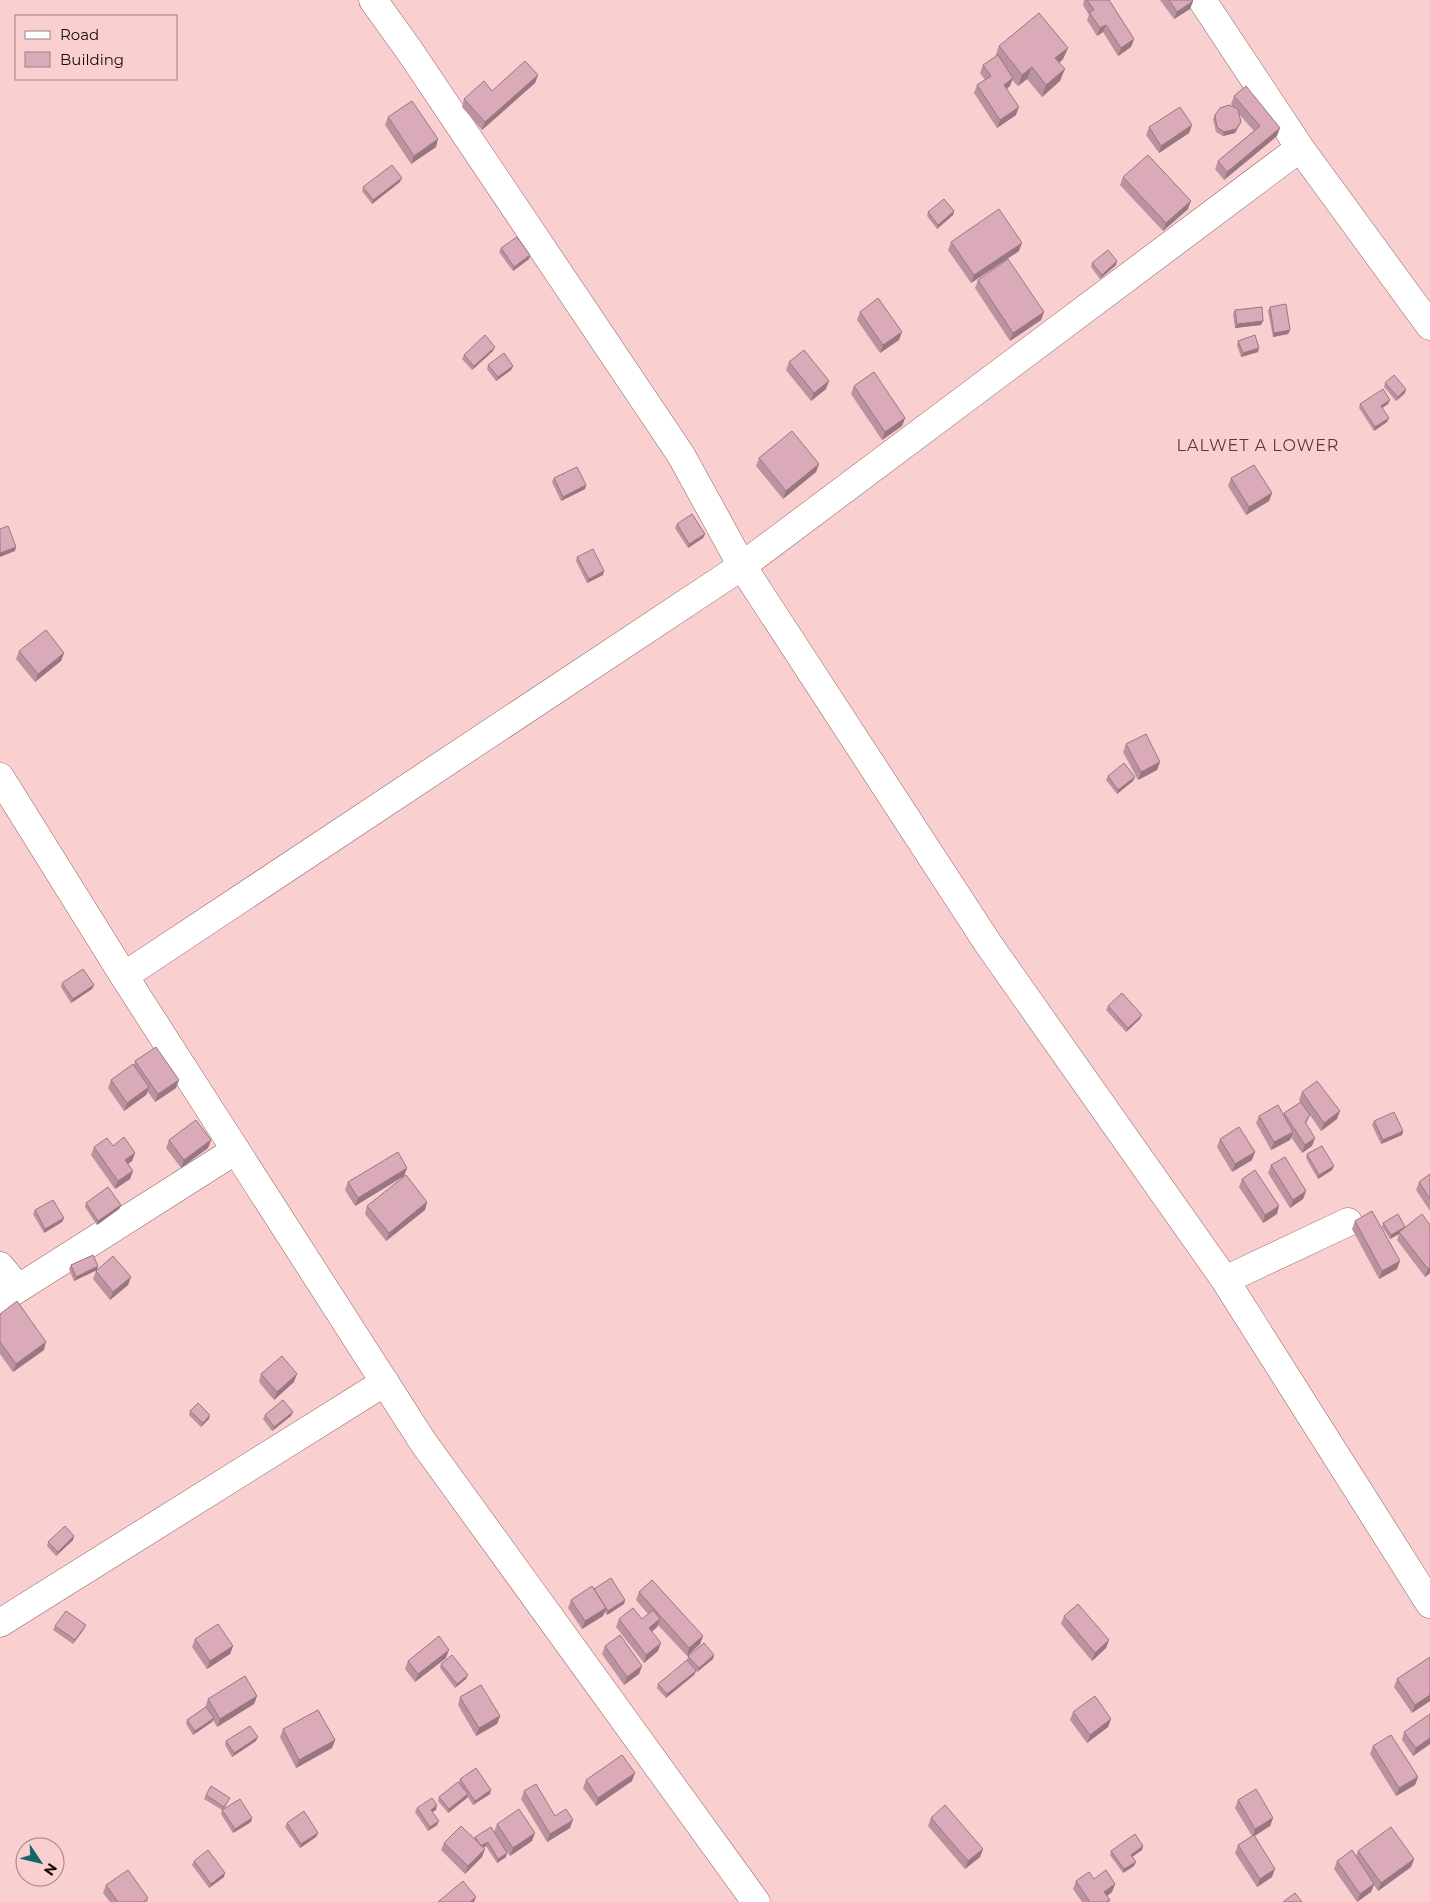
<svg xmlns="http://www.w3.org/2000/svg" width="1430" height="1902" font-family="Montserrat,sans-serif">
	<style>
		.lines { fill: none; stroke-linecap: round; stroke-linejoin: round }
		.street-casing { stroke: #8f6263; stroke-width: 29 }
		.street { stroke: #fff; stroke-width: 28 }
		.wall { fill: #bb929f }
		.shaded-wall { fill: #997782 }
		.building { fill: #daaab9; stroke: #997782 }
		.labels { text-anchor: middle; stroke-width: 4; stroke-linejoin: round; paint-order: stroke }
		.quarter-label { font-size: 16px; letter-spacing: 1px; fill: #5f3537; stroke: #f9cfcf }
	</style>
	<rect width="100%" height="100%" fill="#f9cfcf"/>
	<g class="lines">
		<defs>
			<path id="street" d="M373,0l36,50 272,405 61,111 247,379 236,335 205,324
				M1202,0l98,148 130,178
				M0,777l124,199 299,466 333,460
				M124,976l618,-410 558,-418
				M0,1266l18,22
				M1225,1280l123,-58
				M0,1300l236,-150
				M0,1623l385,-241"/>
		</defs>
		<use href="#street" class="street-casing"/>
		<use href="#street" class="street"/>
	</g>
	<path class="wall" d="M1084,0h25l25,39 -3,8 -13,9 -15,-24 -6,4 -10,-16 2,-5 -6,-10z
		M1160,0h32l1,1 -3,8 -16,10z
		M999,46l69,2 -5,11 -4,4 1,18 -18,16 -15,-18 -9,7 -6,-6 -2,6 -3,3 9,26 -19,13 -23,-35 3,-8 8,-5 -5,-7 3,-8 12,-8z
		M538,75l-3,8 -53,47 -20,-23 2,-8 28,-8z
		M1234,96l43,40 -53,44 -9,-11 3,-8 36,-30 -16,-18 3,9 -6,11 -12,3 -7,-4 -3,-13 2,-4 19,-7 -3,-4z
		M388,117l48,30 -25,17 -26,-39z
		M1192,125l-3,8 -30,20 -13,-18 3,-8z
		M1123,177l65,32 -25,22 -43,-46z
		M400,182l-28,22 -10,-13 1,-4z
		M954,211l-1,4 -16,14 -10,-13 1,-4z
		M951,242l68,9 -48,32 -23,-33z
		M501,248l29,7 -1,4 -16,12 -14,-19z
		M1092,263l24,2 -16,14 -9,-12z
		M978,280l66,32 -3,8 -31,21 -35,-53z
		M1270,307l20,23 -2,4 -15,3 -5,-26z
		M1235,310l28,11 -2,4 -26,3 -2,-14z
		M860,312l39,28 -19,13 -23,-33z
		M1238,341l20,11 -17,5 -4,-12z
		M493,351l-21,19 -10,-11 2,-4z
		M789,362l37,27 -15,12 -25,-31z
		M488,365l25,1 -2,4 -15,11 -9,-12z
		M1385,383l20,10 -9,8 -12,-14z
		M854,386l51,32 -3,8 -20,14 -31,-46z
		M1390,400l-2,4 -6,4 5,14 -13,9 -15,-23 1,-4z
		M759,458l60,6 -3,8 -33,27 -27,-33z
		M554,478l32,7 -1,4 -24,12 -9,-19z
		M1231,478l41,15 -3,8 -23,14 -18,-29z
		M677,524l28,10 -2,4 -15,10 -13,-20z
		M577,557l26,18 -16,8 -11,-22z
		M19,651l45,2 -3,8 -26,21 -19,-23z
		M1126,744l34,18 -3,8 -19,10 -15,-28z
		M1108,776l27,1 -2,4 -16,13 -11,-14z
		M62,983l32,2 -2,4 -21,14 -10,-16z
		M1108,1006l32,13 -14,13 -20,-22z
		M135,1061l41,27 -21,14 -7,-10 -2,3 -22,16 -16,-23 3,-8 23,-15z
		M1302,1092l35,27 -16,12 -11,-16 -4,9 6,22 -10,7 -11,-16 -1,3 -19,10 -15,-27 3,-7 24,-1 1,-2 16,-11 -1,-2z
		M1374,1121l29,10 -1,4 -21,9 -9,-19z
		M1220,1139l32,21 -20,12 -15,-25z
		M169,1140h42l-3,8 -27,20 -15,-20z
		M113,1146l22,7 -3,8 -4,3 5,7 -3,8 -15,10 -24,-34 3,-8z
		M1307,1154l27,12 -2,4 -14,9 -12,-21z
		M1271,1165l35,26 -3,8 -13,9 -22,-35z
		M407,1168l-3,8 -49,30 -10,-16 3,-8z
		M1430,1174v37l-14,-21 3,-8z
		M1242,1179l35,35 -14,9 -24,-36z
		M427,1202l-2,8 -39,31 -21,-27 2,-8z
		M86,1203l35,2 -2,4 -22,16 -12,-18z
		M35,1210l29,8 -2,4 -18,11 -11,-19z
		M1355,1221l42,48 -18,10 -27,-50z
		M1383,1223l22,4 25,-2v48l-5,4 -28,-37 2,-6 -9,5 -8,-12z
		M71,1265l26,5 -23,11 -5,-12z
		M96,1271l35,6 -3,8 -18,15 -17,-21z
		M0,1314l44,36 -31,22 -13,-18z
		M261,1374l33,8 -20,18 -15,-18z
		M190,1411l19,8 -8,8 -12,-12z
		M293,1412l-2,4 -19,15 -9,-12 2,-4z
		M74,1536l-1,4 -17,16 -9,-10 1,-4z
		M594,1589l31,11 -1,4 -17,11 -2,-3 -2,4 -21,13 -14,-21 3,-8z
		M639,1592l64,44 -3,8 -13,12 -29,-31 -1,2 -5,5 6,19 -14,12 -28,-36 3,-8h23l6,-5 -12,-14z
		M1064,1616l42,32 -14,13 -31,-37z
		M55,1626l29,3 -11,15 -20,-14z
		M195,1639l38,7 -3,8 -23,15 -15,-22z
		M605,1646l37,20 -3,8 -15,11 -22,-31z
		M714,1655l-1,4 -16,13 -10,-12 1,-4z
		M1430,1657v44l-18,12 -18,-26 3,-8z
		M446,1658l-31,24 -10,-13 3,-8z
		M441,1664l25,15 -11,9 -15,-20z
		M696,1671l-2,4 -28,23 -9,-10 1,-4z
		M257,1696l-3,8 -37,23 -4,-7 -1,2 -19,13 -7,-11 1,-4 18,-13 3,-8z
		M460,1697l40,19 -3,8 -21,12 -18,-31z
		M1073,1712l38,7 -3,8 -21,16 -17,-23z
		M1430,1714v30l-17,12 -11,-16 2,-8z
		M283,1729l52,11 -3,8 -36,20 -16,-31z
		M226,1741h30l-24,16 -7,-12z
		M1373,1746l45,31 -3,8 -19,11 -26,-42z
		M460,1779l30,15 -17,11 -5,-8 -1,1 -19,15 -10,-12 1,-4 20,-15z
		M586,1780l46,1 -36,25 -13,-18z
		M524,1791l31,25 15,12 -23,14 -26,-43z
		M206,1795l24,3 -6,11 28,9 -1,4 -18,11 -12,-19 1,-4 -18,-11z
		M1238,1800l35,18 -3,8 -16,10 18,41 -15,10 -22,-34 3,-8 14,-9 -17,-28z
		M417,1808l19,2 -4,2 5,13 -9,6 -13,-19z
		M931,1818l52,31 -3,8 -15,12 -37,-43z
		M287,1823l31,10 -2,4 -16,11 -15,-21z
		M497,1824l35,17 -22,15 -6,-8 2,9 -9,6 -11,-17 -3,2 -1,9 -17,17 -24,-24 3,-7 30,-4 1,-2 19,-5z
		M1142,1850l-10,7 2,9 -11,7 -13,-18 1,-4z
		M1358,1851l56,8 -3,8 -33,24 -4,-6 -3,7 -14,10 -23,-33 3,-8 19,-5z
		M194,1861l30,16 -15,11 -17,-23z
		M1094,1879l21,5 -3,8 -5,4 3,4 -1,2h-27l-9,-13 3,-8z
		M106,1885l42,13 -1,4h-37l-7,-9z"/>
	<path class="shaded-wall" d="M1193,1l-3,8 -16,10 3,-7z
		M1106,25l-3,7 -6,4 3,-8z
		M1134,39l-3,8 -13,9 3,-8z
		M1068,48l-5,11 -12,11 4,-12z
		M1032,67l-5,12 -9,7 4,-11z
		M1065,69l-5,12 -18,16 4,-12z
		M538,75l-3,8 -53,47 3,-8z
		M1013,78l-3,8 -9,7 3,-8z
		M1019,107l-3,8 -19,13 3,-8z
		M1241,122l-6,11 -12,3 1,-4z
		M1192,125l-3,8 -30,20 2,-7z
		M1280,128l-3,8 -53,44 3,-8z
		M438,139l-2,8 -25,17 3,-8z
		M402,178l-2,4 -28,22 1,-4z
		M1191,201l-3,8 -25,22 3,-8z
		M954,211l-1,4 -16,14 1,-4z
		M1022,243l-3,8 -48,32 3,-8z
		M530,255l-1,4 -16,12 1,-4z
		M1117,261l-1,4 -16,14 2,-4z
		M1044,312l-3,8 -31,21 3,-8z
		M1263,321l-2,4 -26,3 2,-4z
		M1290,330l-2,4 -15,3 1,-4z
		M902,332l-3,8 -19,13 3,-8z
		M495,347l-2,4 -21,19 2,-4z
		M1259,348l-1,4 -17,5 2,-4z
		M513,366l-2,4 -15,11 2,-4z
		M829,381l-3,8 -15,12 3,-8z
		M1406,389l-1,4 -9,8 2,-4z
		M1390,400l-2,4 -9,6 2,-4z
		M905,418l-3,8 -20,14 3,-8z
		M1389,418l-2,4 -13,9 1,-4z
		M819,464l-3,8 -33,27 3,-8z
		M586,485l-1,4 -24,12 2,-4z
		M1272,493l-3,8 -23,14 3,-8z
		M705,534l-2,4 -15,10 1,-4z
		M16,547l-1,4 -15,6v-4z
		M604,571l-1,4 -16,8 2,-4z
		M64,653l-3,8 -26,21 3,-8z
		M1160,762l-3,8 -19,10 3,-8z
		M1135,777l-2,4 -16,13 1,-4z
		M94,985l-2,4 -21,14 2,-4z
		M1142,1015l-2,4 -14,13 2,-4z
		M179,1080l-3,8 -21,14 3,-8z
		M149,1087l-3,8 -22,16 3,-8z
		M1340,1111l-3,8 -16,12 3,-8z
		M1403,1131l-1,4 -21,9 2,-4z
		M1293,1132l-3,8 -19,10 3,-8z
		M1315,1138l-3,8 -10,7 3,-8z
		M211,1140l-3,8 -27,20 3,-8z
		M1255,1152l-3,8 -20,12 3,-8z
		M135,1153l-3,8 -10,7 3,-8z
		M1334,1166l-2,4 -14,9 1,-4z
		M407,1168l-3,8 -49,30 3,-8z
		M133,1171l-3,8 -15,10 3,-8z
		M1306,1191l-3,8 -13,9 3,-8z
		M427,1202l-2,8 -39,31 3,-8z
		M121,1205l-2,4 -22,16 1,-4z
		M1279,1206l-2,8 -14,9 2,-8z
		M64,1218l-2,4 -18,11 1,-4z
		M1405,1227l-6,5v2l-9,5 1,-4z
		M1400,1261l-3,8 -18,10 3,-8z
		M98,1266l-1,4 -23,11 2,-4z
		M1430,1267v6l-5,4 3,-8z
		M131,1277l-3,8 -18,15 3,-8z
		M46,1342l-2,8 -31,22 3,-8z
		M297,1374l-3,8 -20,18 3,-8z
		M293,1412l-2,4 -19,15 2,-4z
		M210,1415l-1,4 -8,8 2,-4z
		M74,1536l-1,4 -17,16 2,-4z
		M625,1600l-1,4 -17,11 1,-4z
		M606,1608l-3,8 -21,13 3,-8z
		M660,1619l-3,8 -11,9 3,-8z
		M86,1625l-2,4 -11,15 2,-4z
		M703,1636l-3,8 -13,12 2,-8z
		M1109,1640l-3,8 -14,13 3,-8z
		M661,1643l-3,8 -14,12 2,-8z
		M233,1646l-3,8 -23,15 3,-8z
		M449,1650l-3,8 -31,24 3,-8z
		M714,1655l-1,4 -16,13 2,-4z
		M642,1666l-3,8 -15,11 3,-8z
		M696,1671l-2,4 -28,23 1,-4z
		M468,1675l-2,4 -11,9 2,-4z
		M1430,1695v6l-18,12 3,-8z
		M257,1696l-3,8 -37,23 3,-8z
		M500,1716l-3,8 -21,12 3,-8z
		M214,1718l-2,4 -19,13 2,-4z
		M1111,1719l-3,8 -21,16 3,-8z
		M258,1737l-2,4 -24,16 2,-4z
		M1430,1738v6l-17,12 3,-8z
		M335,1740l-3,8 -36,20 3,-8z
		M635,1773l-3,8 -36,25 2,-8z
		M1418,1777l-3,8 -19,11 3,-8z
		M491,1790l-1,4 -17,11 2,-4z
		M468,1794l-1,4 -19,15 1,-4z
		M437,1805l-1,5 -7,4 2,-4z
		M252,1818l-1,4 -18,11 2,-4z
		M1273,1818l-3,8 -17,11 2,-8z
		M573,1820l-3,8 -23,14 3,-8z
		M439,1821l-2,4 -9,6 2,-4z
		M318,1833l-2,4 -16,11 1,-4z
		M535,1833l-3,8 -22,15 3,-8z
		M488,1842l-2,4 -6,4 1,-4z
		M1143,1846l-1,4 -13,9 2,-4z
		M485,1849l-3,8 -17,17 3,-8z
		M983,1849l-3,8 -15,12 3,-8z
		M507,1853l-1,4 -9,6 1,-4z
		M1414,1859l-3,8 -33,24 3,-8z
		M1136,1862l-2,4 -11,7 1,-4z
		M1275,1869l-3,8 -15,10 3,-8z
		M225,1873l-1,4 -15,11 2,-4z
		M1115,1884l-3,8 -10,8 2,-8z
		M1374,1884l-3,8 -14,10 3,-8z
		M476,1897l-2,5h-4z"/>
	<path class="building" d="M1087,0h22l25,39 -13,9 -15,-23 -6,3 -11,-16 5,-2z
		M1169,0h23l1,1 -16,11z
		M1039,13l29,35 -13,10 10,11 -19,16 -14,-18 -10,8 -23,-29z
		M998,55l15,23 -9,7 15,22 -19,13 -23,-35 14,-9 -8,-11z
		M525,61l13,14 -53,47 -21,-23 20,-18 8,10z
		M1246,86l34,42 -53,44 -9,-11 42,-35 -26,-30z
		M412,101l26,38 -24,17 -26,-39z
		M1229,105l9,4 3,13 -5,7 -12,3 -7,-5 -2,-12 5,-7z
		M1180,107l12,18 -31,21 -12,-19z
		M1148,155l43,46 -25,22 -43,-46z
		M392,165l10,13 -29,22 -10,-13z
		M944,199l10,12 -16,14 -10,-13z
		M999,209l23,34 -48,32 -23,-33z
		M517,237l13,18 -16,12 -13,-19z
		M1108,250l9,11 -15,14 -10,-12z
		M1008,259l36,53 -31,21 -35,-53z
		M878,298l24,34 -19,13 -23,-33z
		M1286,304l4,26 -16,3 -4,-26z
		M1262,307l1,14 -26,3 -2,-14z
		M485,335l10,12 -21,19 -10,-11z
		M1255,335l4,13 -16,5 -5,-12z
		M804,350l25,31 -15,12 -25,-31z
		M504,353l9,13 -15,11 -10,-12z
		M874,372l31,46 -20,14 -31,-46z
		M1394,375l12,14 -8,8 -13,-14z
		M1383,389l7,11 -9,6 8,12 -14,9 -15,-23z
		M792,431l27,33 -33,27 -27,-33z
		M1254,465l18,28 -23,14 -18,-29z
		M577,467l9,18 -23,12 -9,-19z
		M692,514l13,20 -16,10 -12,-20z
		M8,526l8,21 -16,6v-24z
		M593,549l11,22 -15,8 -12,-22z
		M46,630l18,23 -26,21 -19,-23z
		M1146,734l14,28 -19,10 -15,-28z
		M1124,763l11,14 -17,13 -10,-14z
		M83,969l11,16 -21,14 -11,-16z
		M1122,993l20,22 -14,13 -20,-22z
		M156,1047l23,33 -21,14 -23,-33z
		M133,1064l16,23 -22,16 -16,-23z
		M1317,1081l23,30 -16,12 -22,-31z
		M1301,1102l9,13 -5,7 10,16 -10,7 -21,-32z
		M1278,1105l15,27 -19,10 -15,-26z
		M1394,1112l9,19 -20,9 -9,-19z
		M196,1120l15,20 -27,20 -15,-20z
		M1239,1127l16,25 -20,12 -15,-25z
		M124,1137l11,16 -10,7 8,11 -15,10 -24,-34 13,-9 6,8z
		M1322,1146l12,20 -15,9 -12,-21z
		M398,1152l9,16 -49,30 -10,-16z
		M1285,1157l21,34 -13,9 -22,-35z
		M1255,1170l24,36 -14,9 -23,-36z
		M1430,1174v25l-11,-17z
		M406,1175l21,27 -38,31 -22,-27z
		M108,1187l13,18 -23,16 -12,-18z
		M53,1200l11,18 -19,11 -10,-19z
		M1372,1211l28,50 -18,10 -27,-50z
		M1398,1214l7,13 -14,8 -8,-12z
		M1422,1214l8,11v42l-2,2 -29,-37z
		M93,1255l5,11 -22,11 -5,-12z
		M113,1256l18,21 -18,15 -17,-21z
		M17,1301l29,41 -30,22 -16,-22v-28z
		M282,1356l15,18 -20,18 -16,-18z
		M283,1400l10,12 -19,15 -9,-12z
		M198,1403l12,12 -7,8 -13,-12z
		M65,1526l9,10 -16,16 -10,-10z
		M611,1578l14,22 -17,11 -14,-22z
		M652,1580l51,56 -14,12 -50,-56z
		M592,1586l14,22 -21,13 -14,-21z
		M1078,1604l31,36 -14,13 -31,-37z
		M633,1608l9,11 11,-9 7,9 -11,9 12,15 -15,12 -27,-36z
		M66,1611l20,14 -11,15 -20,-14z
		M218,1624l15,22 -23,15 -15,-22z
		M620,1635l22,31 -15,11 -22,-31z
		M439,1636l10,14 -31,24 -10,-13z
		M704,1643l10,12 -15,13 -11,-12z
		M452,1655l16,20 -11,9 -16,-20z
		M1430,1657v38l-15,10 -18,-26z
		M687,1660l9,11 -29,23 -9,-10z
		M245,1676l12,20 -37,23 -12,-20z
		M481,1685l19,31 -21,12 -19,-31z
		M1095,1696l16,23 -21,16 -17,-23z
		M206,1707l8,11 -19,13 -8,-11z
		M318,1710l17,30 -36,20 -16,-31z
		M1430,1714v24l-14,10 -12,-16z
		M250,1726l8,11 -24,16 -8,-12z
		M1391,1735l27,42 -19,11 -26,-42z
		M622,1755l13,18 -37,25 -12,-18z
		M476,1768l15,22 -16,11 -15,-22z
		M458,1782l10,12 -19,15 -10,-12z
		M536,1784l19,32 11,-7 7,11 -23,14 -26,-43z
		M211,1786l19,12 -6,9 -18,-12z
		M1256,1789l17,29 -18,11 -17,-29z
		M432,1798l5,7 -6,5 8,11 -9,6 -13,-19z
		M240,1799l12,19 -17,11 -13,-19z
		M945,1805l38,44 -15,12 -37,-43z
		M519,1809l16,24 -22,15 -16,-24z
		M304,1811l14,22 -17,11 -14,-21z
		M461,1826l24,23 -17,17 -24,-23z
		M491,1827l16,26 -9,6 -10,-17 -7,4 -6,-9z
		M1391,1827l23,32 -33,24 -23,-32z
		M1135,1834l8,12 -12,9 5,7 -12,7 -13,-18z
		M1254,1835l21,34 -15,10 -22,-34z
		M208,1850l17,23 -14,11 -17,-23z
		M1352,1850l22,34 -14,10 -23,-33z
		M128,1870l20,28 -5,4h-25l-12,-17z
		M1106,1870l9,14 -11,8 6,8 -4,2h-16l-14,-21 13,-9 5,7z
		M463,1881l13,16 -6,5h-32z
		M1295,1893l7,9h-19z"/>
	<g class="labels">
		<g class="quarter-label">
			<text x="1258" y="451">LALWET A LOWER</text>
		</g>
	</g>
	<rect x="15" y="15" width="162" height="65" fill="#f9cfcf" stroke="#a08080"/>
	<rect x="25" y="31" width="25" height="8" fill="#ffffff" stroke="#a08080"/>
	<text x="60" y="40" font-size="15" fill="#1a090a">Road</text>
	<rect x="25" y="52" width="25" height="15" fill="#daaab9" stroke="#a08080"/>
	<text x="60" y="65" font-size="15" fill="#1a090a">Building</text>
	<g transform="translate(40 1862) rotate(125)"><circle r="24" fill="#f9cfcf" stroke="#a08080"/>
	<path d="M0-4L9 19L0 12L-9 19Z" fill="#166568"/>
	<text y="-8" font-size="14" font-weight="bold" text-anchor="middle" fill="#1a090a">N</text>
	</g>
</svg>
